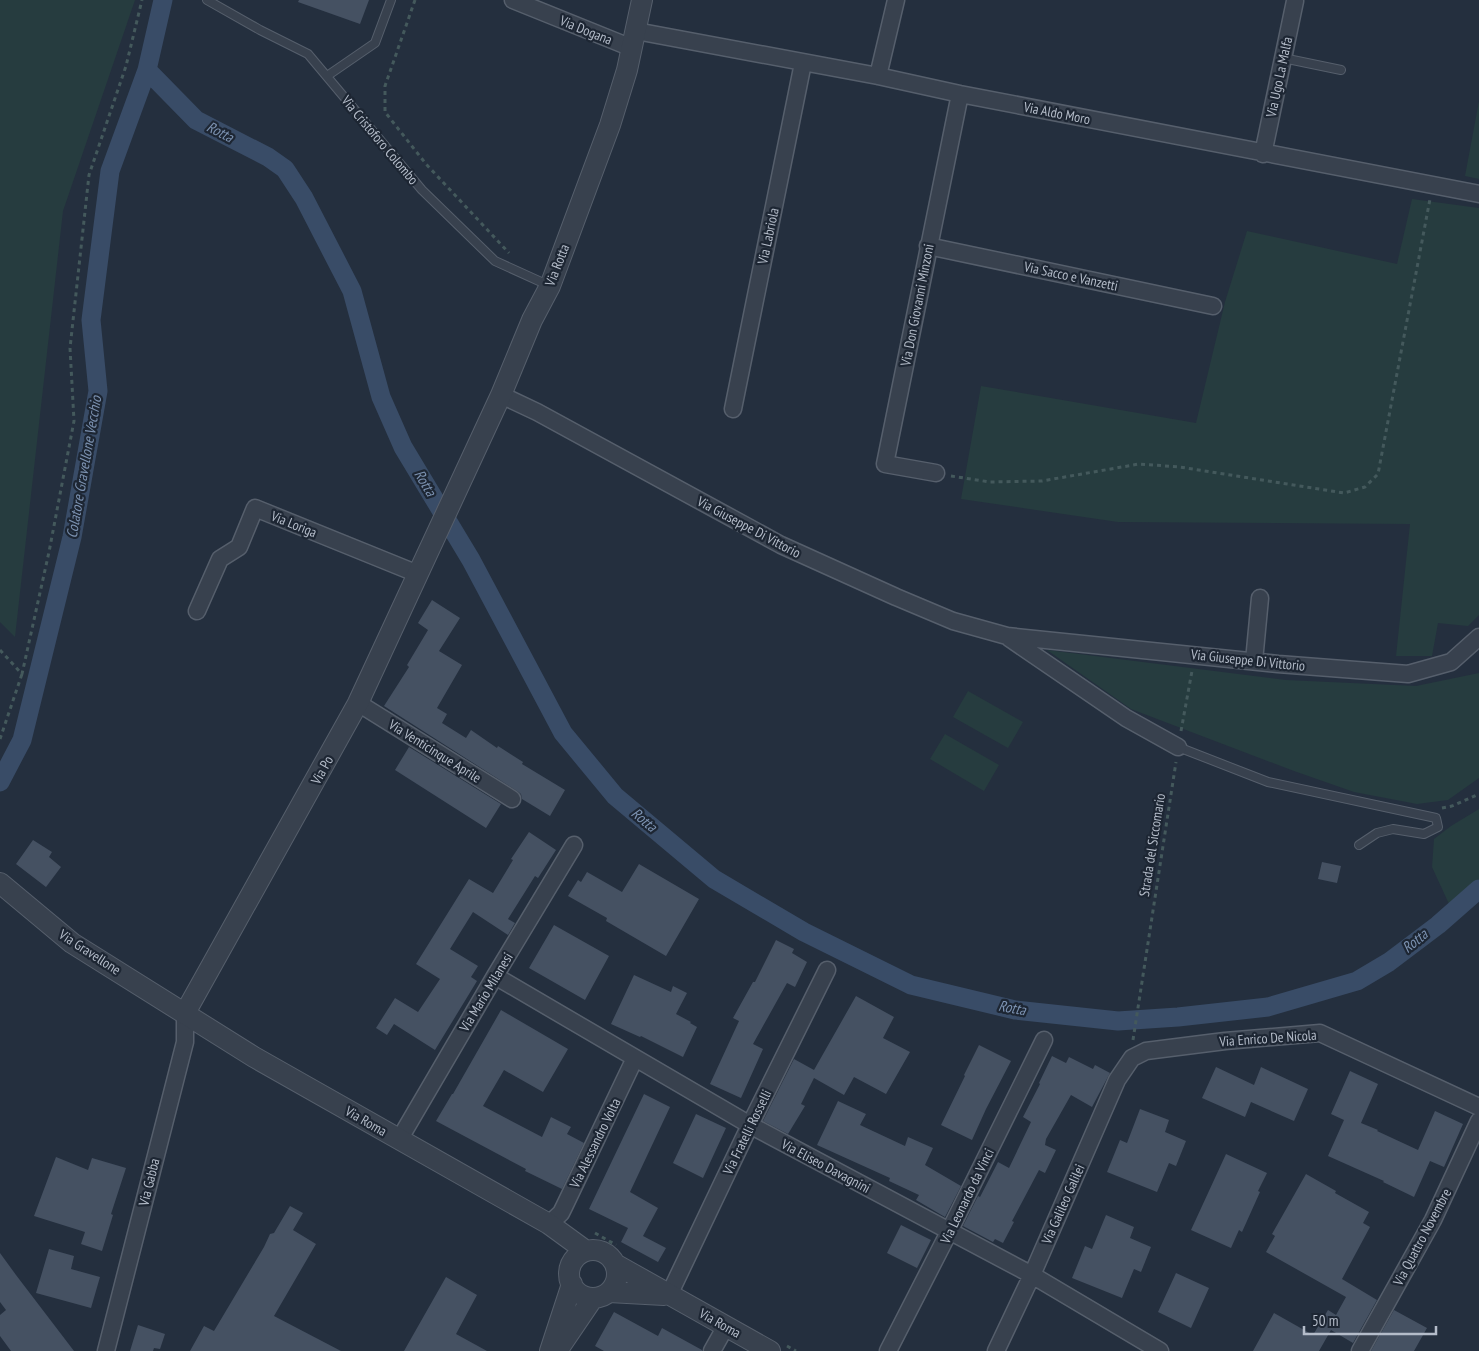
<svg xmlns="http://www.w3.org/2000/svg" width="1479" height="1351" font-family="'PT Sans Narrow',sans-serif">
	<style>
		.green { fill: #263c3f }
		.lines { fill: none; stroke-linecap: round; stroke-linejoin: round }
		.canal { stroke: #394c67; stroke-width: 19 }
		.building { fill: #455162 }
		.service-casing { stroke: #565f6c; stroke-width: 10 }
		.minor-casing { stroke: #565f6c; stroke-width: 19 }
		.tertiary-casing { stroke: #565f6c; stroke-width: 22 }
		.path { stroke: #44595c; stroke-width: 3; stroke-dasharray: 4 4; stroke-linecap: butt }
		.service { stroke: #38414e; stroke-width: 8 }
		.minor { stroke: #38414e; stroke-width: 16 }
		.tertiary { stroke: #38414e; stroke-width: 20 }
		.labels { text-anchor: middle; stroke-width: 4.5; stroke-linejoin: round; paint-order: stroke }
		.street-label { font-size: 14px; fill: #b4bcc9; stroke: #1d2633 }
		.water-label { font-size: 15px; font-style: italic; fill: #7c92b1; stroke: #1d2633 }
	</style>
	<rect width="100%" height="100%" fill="#242f3e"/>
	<path class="green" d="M0,0h135l-72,211 -48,426 -15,-15z
		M1479,101v78l-14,-3z
		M1412,199l67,9v407l-11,11 -30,-3 -6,33h-36l14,-132 -292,-2 -157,-23 20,-113 215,37 29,-121 22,-71 150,33z
		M1047,650l239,30 130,6 63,-13v105l-31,22 -31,4 -63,-12 -60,-21 -163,-62z
		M968,691l55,31 -15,26 -55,-31z
		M945,734l54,31 -15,26 -54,-32z
		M1479,809v70l-30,25 -17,-37 2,-28 17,-13z"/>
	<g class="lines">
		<path class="canal" d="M147,70l49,50 72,37 17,12 19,29 48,93 29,106 22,50 68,113 92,173 52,63 99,83 90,53 107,53 104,25 103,11 60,-4 90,-10 89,-26 32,-19 49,-37 41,-36
			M0,782l22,-42 50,-203 26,-146 -7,-71 19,-149 37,-101 16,-70"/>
	</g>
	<path class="building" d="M299,0h70l-9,24 -62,-22z
		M432,600l28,18 -21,33 23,14 -25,43 10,6 -5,9 24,15 5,-8 26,18 1,-2 25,16 -1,2 43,26 -15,26 -28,-17 -1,-5 -4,-3 -133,-85 25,-39 -2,-2 21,-35 -10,-7z
		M409,747l92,57 -15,24 -91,-58z
		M529,832l27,18 -18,28 -3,-2 -27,43 7,4 -7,12 -35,-23 -23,37 28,17 -7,11 6,4 -42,69 -41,-26 -7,11 -11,-7 19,-30 23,14 22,-33 -24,-15 53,-85 24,14 20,-33 -2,-1z
		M33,840l19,12 -3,5 12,10 -15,20 -30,-23z
		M1322,862l19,4 -4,17 -19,-4z
		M639,864l60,35 -33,57 -60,-35 1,-3 -39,-22 10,-16 3,2 6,-10 35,20z
		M554,925l55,31 -24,44 -56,-32z
		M776,940l18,9 -2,4 15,9 -12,25 -8,-4 -34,61 10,5 -22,49 -31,-14 29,-63 -6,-3 20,-36h2z
		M634,975l37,17 2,-6 14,7 -11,21 15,8 -1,1 7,4 -14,30 -42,-21 -1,1 -29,-13z
		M856,996l38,21 -11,21 27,14 -24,42 -32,-17 -10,18 -30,-17 -13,26 4,2 -17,28 -25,-13 31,-62 20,11z
		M501,1010l67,39 -25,43 -39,-22 -21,36 59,31 9,-20 20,10 -4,7 17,9 -22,46 -37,-18 1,-2 -90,-48 16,-27h1z
		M979,1045l32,16 -25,48 -14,31 -31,-15 24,-49 -1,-1z
		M1052,1056l14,7 3,-6 24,12 2,-4 15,8 -18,34 -21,-12 -25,44 -1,6 11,5 -11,23 -6,-3 -27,51 2,1 -11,21 -8,-4 -2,3 -30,-16 15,-30 2,1 18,-35 11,6 22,-46 -8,-5 17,-33 -1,-1z
		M1216,1067l38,18 7,-18 47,22 -14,32 -43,-19 -6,15 -43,-19z
		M1350,1071l28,13 -17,39 17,7 -1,1 41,19 17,-39 28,13 -19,43 -14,-6 -16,36 -31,-15 1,-1 -56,-25 16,-36 -13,-6z
		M644,1094l26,13 -40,85 28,16 -15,28 23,12 -8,14 -37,-20 7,-14 -39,-19z
		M838,1101l28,13 -6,11 45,21 3,-9 25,11 -8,17 36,21 -16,31 -29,-17 3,-5 -30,-14 1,-3 -73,-33z
		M1140,1109l29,11 -4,12 21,9 -10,25 -7,-3 -12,29 -50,-20 13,-32 7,3z
		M696,1114l30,14 -23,50 -30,-15z
		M1226,1154l41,19 -9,18 2,1 -18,40 -3,-2 -8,18 -40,-18z
		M56,1157l32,13 4,-12 34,10 -15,46 2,1 -11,36 -21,-7 4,-12 -51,-16z
		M1306,1174l30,17 -1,2 34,19 -6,11 7,4 -28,52 35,21 -24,43 -22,-13 -12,21h-66l21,-38 39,22 15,-25 8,5 10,-18 -80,-45 9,-16 -3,-2z
		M290,1206l13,7 -10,17 23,14 -42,72 67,35h-151l14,-25 10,5 50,-84 6,-13 4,-1z
		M1106,1215l28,12 -4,11 21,9 -10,25 -7,-3 -12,29 -50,-20 13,-32 7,3z
		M901,1225l30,15 -14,28 -30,-15z
		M49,1249l25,7 -3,13 29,8 -9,31 -55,-15z
		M0,1253l16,22 58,76h-63l-11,-15v-21l6,-5 -6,-8z
		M1176,1273l33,15 -18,40 -33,-16z
		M446,1277l31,18 -21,39 31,17h-83z
		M1394,1310l33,18 -13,23h-43z
		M614,1312l44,24 4,-8 40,22v1h-98l-9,-5z
		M138,1325l27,9 -5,15 -6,-1 -1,3h-23z"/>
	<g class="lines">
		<defs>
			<path id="service" d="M207,0l53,30 48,24 114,136 73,71 55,25
				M1283,58l58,12
				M327,76l48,-33 16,-43
				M1178,747l90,35 168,36 2,9 -14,7 -31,-5 -16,4 -18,12"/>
			<path id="minor" d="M513,0l119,48
				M636,31l242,45 82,18 519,100
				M878,76l18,-76
				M1263,154l32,-153
				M928,246l285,60
				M501,395l36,17 244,133 115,52 57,24 54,15 271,28 130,10 43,-12 28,-25
				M733,409l70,-346
				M936,473l-51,-9 75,-370
				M197,611l23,-52 19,-12 16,-39 163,66
				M1009,638l117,80 52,29
				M1254,661l6,-63
				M358,703l154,96
				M495,976l255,149 282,150 128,76
				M399,1140l96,-164 79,-131
				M549,1224l12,-11 3,-6 71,-149
				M669,1295l81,-170 77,-155
				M106,1351l79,-309v-29
				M712,1351l14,-25
				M888,1351l61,-119 95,-192
				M996,1351l36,-76 85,-195 15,-22 14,-7 79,-10 95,-8 159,74
				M1360,1351l73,-131 46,-99"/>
			<path id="tertiary" d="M0,883l72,60 182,114 295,167 37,27
				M185,1013l173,-310 143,-308 31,-75 18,-34 60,-161 17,-55 15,-70
				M569 1274a24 24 0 1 1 48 0a24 24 0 1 1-48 0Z
				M615,1264l155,87
				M609,1292l55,3
				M550,1351l22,-67
				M557,1351l36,-53"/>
		</defs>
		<use href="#service" class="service-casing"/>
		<use href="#minor" class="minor-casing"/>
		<use href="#tertiary" class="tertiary-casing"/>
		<path class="path" d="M415,0l-30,86v26l41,52 83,89
			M951,476l39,6 52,-1 97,-17 41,3 164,26 21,-6 13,-13 52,-275
			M0,650l22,24 27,-122 25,-131 -4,-73 19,-173 37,-109 16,-66
			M1181,731l11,-60
			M0,739l22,-65
			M1442,808l10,-2 27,-12
			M1133,1040l43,-278
			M595,1233l21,12
			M787,1346l9,5"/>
		<use href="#service" class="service"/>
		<use href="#minor" class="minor"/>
		<use href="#tertiary" class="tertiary"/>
	</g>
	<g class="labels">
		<g class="street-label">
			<text transform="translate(586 30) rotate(22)" y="5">Via Dogana</text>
			<text transform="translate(1279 77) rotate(-78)" y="5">Via Ugo La Malfa</text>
			<text transform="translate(1057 113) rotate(11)" y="5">Via Aldo Moro</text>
			<text transform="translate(380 140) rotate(50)" y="5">Via Cristoforo Colombo</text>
			<text transform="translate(768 236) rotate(-78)" y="5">Via Labriola</text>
			<text transform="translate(557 265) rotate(-69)" y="5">Via Rotta</text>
			<text transform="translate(1071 276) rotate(12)" y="5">Via Sacco e Vanzetti</text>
			<text transform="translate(917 305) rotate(-79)" y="5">Via Don Giovanni Minzoni</text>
			<text transform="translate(294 524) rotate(22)" y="5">Via Loriga</text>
			<text transform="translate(749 527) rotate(28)" y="5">Via Giuseppe Di Vittorio</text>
			<text transform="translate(1248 660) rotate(6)" y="5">Via Giuseppe Di Vittorio</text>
			<text transform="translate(435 751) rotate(32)" y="5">Via Venticinque Aprile</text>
			<text transform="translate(322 770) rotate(-61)" y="5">Via Po</text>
			<text transform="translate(1152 845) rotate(-81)" y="5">Strada del Siccomario</text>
			<text transform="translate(90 952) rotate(33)" y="5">Via Gravellone</text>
			<text transform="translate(486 992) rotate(-59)" y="5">Via Mario Milanesi</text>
			<text transform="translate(1268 1038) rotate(-4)" y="5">Via Enrico De Nicola</text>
			<text transform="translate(366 1121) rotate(30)" y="5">Via Roma</text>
			<text transform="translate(747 1132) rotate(-64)" y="5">Via Fratelli Rosselli</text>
			<text transform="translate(595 1143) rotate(-64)" y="5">Via Alessandro Volta</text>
			<text transform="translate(826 1166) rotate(28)" y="5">Via Eliseo Davagnini</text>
			<text transform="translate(149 1182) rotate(-76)" y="5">Via Gabba</text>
			<text transform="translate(967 1196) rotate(-64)" y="5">Via Leonardo da Vinci</text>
			<text transform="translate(1063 1204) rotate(-66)" y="5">Via Galileo Galilei</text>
			<text transform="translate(1422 1237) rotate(-62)" y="5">Via Quattro Novembre</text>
			<text transform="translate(720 1323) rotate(29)" y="5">Via Roma</text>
		</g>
		<g class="water-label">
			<text transform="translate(220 132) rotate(27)" y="5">Rotta</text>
			<text transform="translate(84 467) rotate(-80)" y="5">Colatore Gravellone Vecchio</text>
			<text transform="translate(425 483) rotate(59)" y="5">Rotta</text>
			<text transform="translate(644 820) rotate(40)" y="5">Rotta</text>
			<text transform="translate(1415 941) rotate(-39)" y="5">Rotta</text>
			<text transform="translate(1012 1008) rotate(10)" y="5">Rotta</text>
		</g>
	</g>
	<path d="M1304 1326v8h132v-8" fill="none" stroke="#b4bcc9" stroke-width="2.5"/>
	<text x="1312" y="1326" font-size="15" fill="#b4bcc9" stroke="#1d2633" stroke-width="4" paint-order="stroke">50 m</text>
</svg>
